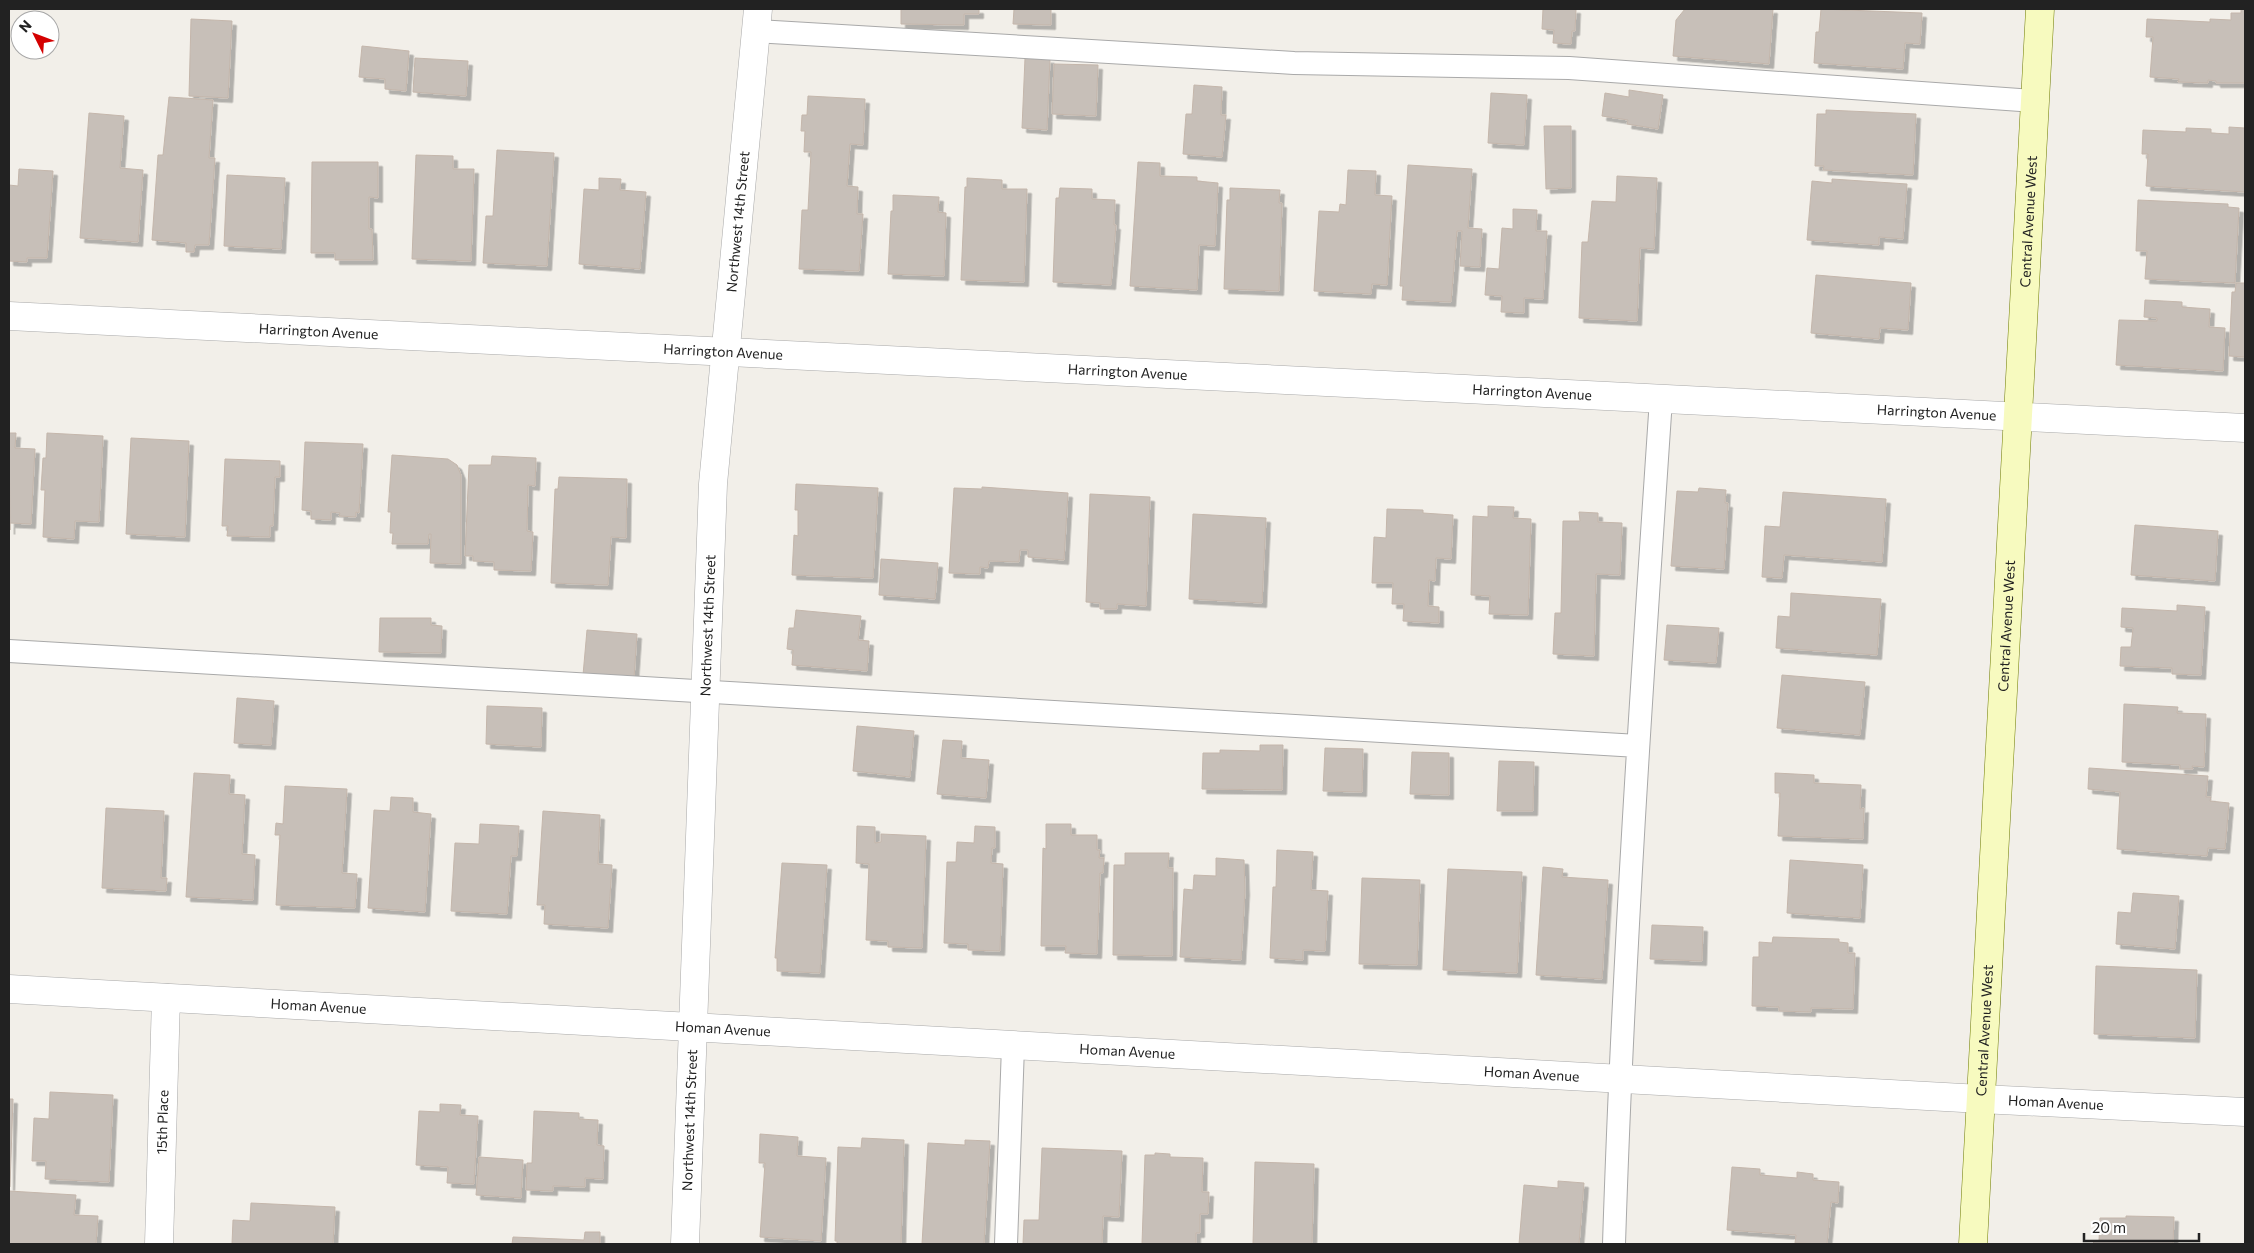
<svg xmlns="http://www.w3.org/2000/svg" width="2254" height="1253" font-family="Commissioner,sans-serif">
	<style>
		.building { fill: #c7bfb8; stroke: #c4b6ab; filter: url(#shadow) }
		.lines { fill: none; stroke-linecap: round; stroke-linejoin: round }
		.lane-casing { stroke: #a9a9a9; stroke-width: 24 }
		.street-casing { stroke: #a9a9a9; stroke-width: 29 }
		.secondary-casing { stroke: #707d05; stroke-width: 29 }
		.lane { stroke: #fff; stroke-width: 22 }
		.street { stroke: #fff; stroke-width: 28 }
		.secondary { stroke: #f7fabf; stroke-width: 28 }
		.labels { text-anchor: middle; stroke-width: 4; stroke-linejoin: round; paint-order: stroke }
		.street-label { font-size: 14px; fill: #222; stroke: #fff }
	</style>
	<defs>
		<filter id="shadow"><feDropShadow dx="4.5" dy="4.5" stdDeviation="0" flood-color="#0004"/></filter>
	</defs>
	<rect width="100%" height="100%" fill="#f2efe9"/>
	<path class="building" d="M901,9h78v5h-15v11l-63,-1z
		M1014,9h37v16l-38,-1z
		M1543,9h33l-1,22h-3l-1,13 -18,-1 1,-13 -12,-1z
		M1685,9h88l-4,55 -96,-8 3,-36z
		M1821,9l101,4 -2,31 -15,-1 -2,26 -89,-6 2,-31h3z
		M2241,9h4v74h-29v-2l-8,-1v3l-30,-1 1,-3 -29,-2 3,-40h-7l1,-18 63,3v-3l21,1v-7h10z
		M191,19l41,2 -4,77 -39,-2z
		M362,46l47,5 -3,40 -21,-2v-10l-26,-2z
		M415,58l53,3 -2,35 -53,-4z
		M1025,58l25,1 -3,71 -25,-2z
		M1054,64l44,1 -2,51 -44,-2z
		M1194,85l28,2 -1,28h5l-4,42 -39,-3 3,-40h6z
		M1629,90l34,5 -5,34 -31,-5 1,-4 -26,-4 3,-23 24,4z
		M1491,93l36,2 -3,50 -36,-2z
		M808,96l57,3 -2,46 -13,-1 -3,42 11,1 -1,27h6l-4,57 -60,-2 3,-59h6l3,-58h-7l1,-21h-4l1,-16h5z
		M169,97l44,3 -4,58h6l-6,87h-14l-1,7h-8v-9l-34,-3 6,-85h5z
		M1826,110l90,4 -3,61 -90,-5 1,-4h-9l2,-52h9z
		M89,113l35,3 -4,52 23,2 -5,72 -58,-4z
		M1544,126h27v62l-25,1z
		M2229,127l16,1v64l-99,-6 2,-32h-6l1,-24 43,2v-4l25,1v4l18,1z
		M497,150l57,3 -7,113 -64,-3 3,-47h7z
		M416,155l37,1v13h21l-3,92 -59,-2z
		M312,162h66v36l-9,-1v32h3l1,31h-38v-7h-24z
		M1138,162l22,1v13l37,1v4l21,2 -3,63 -16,-1 -2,45 -67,-4z
		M1408,165l64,4 -4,59 14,1 -2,38 -20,-1 2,-35h-5l-6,71 -49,-2 1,-14h-3z
		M19,169l34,2 -6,87h-20v4l-18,-1v-76l9,1z
		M1348,170l28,1 -1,24 17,1 -5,89 -15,-1 -1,10 -57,-3 5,-80 20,1 1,-8 6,1z
		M227,175l58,3 -4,71 -57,-3z
		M1617,176l40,2 -3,71 -14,-1 -3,73 -58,-3 3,-76h6l4,-41 24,1z
		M599,178l22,1 -1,11 26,2 -6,77 -61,-5 5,-75 15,1z
		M967,178l35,2v9h25l-3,93 -63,-2 4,-93h2z
		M1832,179l75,5 -4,55 -24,-2v8l-72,-5 5,-59 20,2z
		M1060,188l32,1v10l23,1 -1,25h2l-5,60 -58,-3 3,-84h3z
		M1230,188l50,2 -1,13h3l-3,88 -55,-2 3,-89h3z
		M893,195l46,2 -1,15 8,1 -2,63 -56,-2 3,-63h2z
		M2138,200l90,4v3l11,1 -4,75 -90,-4 2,-28h-11z
		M1513,209l24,1 -1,21h11l-4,68 -19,-1v15l-23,-1 1,-16 -17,-1 2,-27 12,1 3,-41 11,1z
		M1816,275l95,8 -3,47 -28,-2 -1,11 -68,-6z
		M2236,283h9v74l-16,-1 3,-64h3z
		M2145,300l37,2v5l28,2 -1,18 16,1 -2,43 -107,-6 3,-45 38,1v-3l-13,-1z
		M9,433h7l-1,15 20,1 -4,75 -21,-1v7z
		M47,433l56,3 -4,86 -24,-1 -1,18 -31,-2 2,-47h-4l2,-32h3z
		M131,438l58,3 -4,96 -59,-3z
		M305,442l58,2 -4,69 -3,-1v5l-17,-1 1,-3 -9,-1v8l-20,-1v-8l-9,-1z
		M392,455l56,4 9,6 4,10v89l-31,-1 1,-29h-2l-1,10h-36l1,-11h-3l1,-21h-3z
		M492,456l44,2 -1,28 -7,-1 -1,46 6,1 -2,39 -37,-1v-8l-21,-1v-5h-8l4,-91h22z
		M225,459l55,2v16h-5l-2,49h-3v11l-43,-1 1,-10h-6z
		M559,477l68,2 -1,59 -15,-1 -3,48 -57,-2 4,-94h3z
		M796,484l82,4 -5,90 -81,-3 2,-40 4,1v-26h-3z
		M982,487l86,6 -4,67 -36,-3v-7h-8l-1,12 -30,-1 -1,7 -8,-1v7l-31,-1 5,-85 28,1z
		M1699,488l27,2 -1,13h3l-4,66 -53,-3 6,-75 21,1z
		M1783,492l103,7 -4,63 -98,-7 -2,23 -20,-1 3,-51 15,1z
		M1090,494l60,3 -4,109 -29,-2v5h-17v-6l-14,-1z
		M1488,506l26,1 -1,11 18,1 -3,96 -39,-1 1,-18 -19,-1 2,-79 15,1z
		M1387,509l36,1v3l30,2 -2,44 -15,-1 -1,23 -6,-1 -1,26 11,1v16l-36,-2 1,-17h-12l1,-21h-21l2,-46 12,1z
		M1579,512l19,1v9l24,1 -2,52 -24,-1 -2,82 -41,-2 2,-41h6l2,-92h17z
		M1193,514l73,4 -4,85 -73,-4z
		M2135,525l83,6 -3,50 -84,-6z
		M881,559l57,4 -3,36 -56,-4z
		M1791,593l90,6 -4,56 -101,-7 2,-32 12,1z
		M2177,605l28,2 -4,68 -29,-1v-6l-52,-2 1,-19h10l2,-19 -12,-1 1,-19 55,3z
		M796,610l65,6 -3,24 11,1 -2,30 -75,-6 1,-15 -6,-1 2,-21h5z
		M380,618h51v7l11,1 -1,27 -62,-1z
		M1667,625l52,3 -3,35 -52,-3z
		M587,630l50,4 -3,44 -51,-3z
		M1782,675l83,7 -5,53 -83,-7z
		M237,698l37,3 -3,44 -37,-2z
		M2124,704l54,3 -1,6 29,1 -2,53 -12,-1 1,3h-13v-4l-58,-3z
		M487,706l55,2 -1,39 -55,-3z
		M857,726l57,5 -4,46 -57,-6z
		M943,740l19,1 -1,17 28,2 -3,38 -49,-4z
		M1260,745h23l-1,45 -80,-1 1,-36h17v-3l40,1z
		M1325,748l38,1 -1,43 -39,-1z
		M1412,752l37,1v42l-39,-1z
		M1499,761l35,1 -1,49h-36z
		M2089,768l119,8 -2,21h5l-1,4 19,2 -4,46 -17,-1 -1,8 -90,-7 3,-57 -32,-3z
		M194,773l36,2 -1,19 16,1 -3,59 13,1 -2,45 -67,-3z
		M1775,773l39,2v8l47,2 -1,24 4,-1 -1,31 -85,-3 2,-43h-5z
		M285,786l62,3 -5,84 15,1 -2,34 -79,-3 4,-70h-5l1,-12 7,1z
		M391,797l22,1v14l18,2 -6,98 -57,-4 6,-98 16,1z
		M106,808l58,3 -3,67h6l-1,13 -64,-3z
		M543,811l57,4 -2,49 14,1 -4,63 -64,-4 1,-19h-8z
		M480,824l39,2 -2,30h-6l-4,58 -56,-3 4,-68 24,1z
		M1046,824h25v11h26v15h3l-1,8h5l-1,15h-3l-3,81 -32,-1 1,-7h-25l2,-98 3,1z
		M857,826l18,1v16l6,-1v-8l45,2 -4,112 -34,-1v-6l-22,-1 3,-76 -13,-1z
		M975,826l20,1v21h-3l-1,15 12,1 -3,87 -32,-1v-6l-24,-1 3,-81h9l1,-20 17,1z
		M1277,850l36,2 -2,38 17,1 -3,60 -22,-1v10l-33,-2 3,-71h3z
		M1125,853h44l-1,15h5l-1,88 -59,-1 1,-90h11z
		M1216,858l28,2 1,31 -4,69 -61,-3 4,-68 9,1 1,-15 22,1z
		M1790,860l73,5 -3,53 -73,-5z
		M782,863l45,2 -7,108 -43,-2v-13h-2z
		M1543,867l20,2 -1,8 46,3 -6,99 -66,-4z
		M1448,869l74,3 -5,101 -74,-3z
		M1362,878l58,2 -3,85 -58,-1z
		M2133,893l46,3 -4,53 -59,-5 2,-32 13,1z
		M1652,925l51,2 -1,34 -52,-2z
		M1773,937l66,2v3l9,1v10h7l-2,56 -42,-1v4l-32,-1v-4l-27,-1 1,-49h6v-15l13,1z
		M2096,966l101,4 -2,68 -101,-4z
		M50,1092l63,3 -4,87 -64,-3 1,-18h-14l2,-43 15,1z
		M9,1099h4l-3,88h-1z
		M440,1104l21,1 -1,10 18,1 -4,68 -27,-1 1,-16 -32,-2 3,-54 21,1z
		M534,1111l45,2v6l19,1 -1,25 7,1 -1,33 -18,-1v9l-32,-1v5l-27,-1 1,-27h5z
		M760,1134l38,3 -1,19 29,2 -5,83 -61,-4 5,-74h-6z
		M862,1138l42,2 -3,104h-64v-3h-2l3,-94 23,1z
		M965,1140l25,1 -6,103h-62l6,-101 37,2z
		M1042,1148l80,3 -3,66 -16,-1 -1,28h-79l1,-24h15z
		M1155,1153l15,1v3l33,1 -1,34h7l-1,22h-8v19h-4v11h-54l3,-89h10z
		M479,1157l44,3 -2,38 -45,-3z
		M1255,1162l59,2 -2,80h-59z
		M1732,1167l28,2v6l37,3v-6l16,2v6l26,2 -1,21 -7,-1 -4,42 -32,-1 1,-8 -69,-5z
		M1558,1181l26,2 -5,61h-60l5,-59 34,3z
		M9,1191l67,4 -2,20 24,1 -2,28h-87z
		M251,1203l84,4 -2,37h-101l1,-24 17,1z
		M2126,1216l48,1 -1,27h-80l1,-3h5l1,-23h26z
		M585,1232h15v12h-88l1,-7 71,3z"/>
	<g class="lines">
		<defs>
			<path id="lane" d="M756,31l538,32 275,5 466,33
				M9,651l1629,95
				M1006,1244l7,-198
				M1614,1244c9,-282 28,-563 47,-845"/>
			<g id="street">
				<path id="s1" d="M9,316l2236,112"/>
				<path id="s2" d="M9,989l1972,110 264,13"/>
				<path id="s3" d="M159,1244l7,-246"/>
				<path id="s4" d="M685,1244l28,-760 45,-475"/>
			</g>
			<g id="secondary">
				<path id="s5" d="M1973,1244l67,-1235"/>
			</g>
		</defs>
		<use href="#lane" class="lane-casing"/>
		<use href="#street" class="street-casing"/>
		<use href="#secondary" class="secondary-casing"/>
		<use href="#lane" class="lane"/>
		<use href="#street" class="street"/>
		<use href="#secondary" class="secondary"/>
	</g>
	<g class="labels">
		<g class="street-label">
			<text dy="5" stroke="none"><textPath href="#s4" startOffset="1024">Northwest 14th Street</textPath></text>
			<text dy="5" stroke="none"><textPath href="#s5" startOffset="1024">Central Avenue West</textPath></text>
			<text dy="5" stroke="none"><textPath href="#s1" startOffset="310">Harrington Avenue</textPath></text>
			<text dy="5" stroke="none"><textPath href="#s1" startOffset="715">Harrington Avenue</textPath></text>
			<text dy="5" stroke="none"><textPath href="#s1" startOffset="1120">Harrington Avenue</textPath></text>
			<text dy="5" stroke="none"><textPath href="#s1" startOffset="1525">Harrington Avenue</textPath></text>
			<text dy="5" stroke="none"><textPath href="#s1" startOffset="1930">Harrington Avenue</textPath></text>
			<text dy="5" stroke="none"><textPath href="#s4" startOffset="619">Northwest 14th Street</textPath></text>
			<text dy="5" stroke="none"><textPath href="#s5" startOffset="619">Central Avenue West</textPath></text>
			<text dy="5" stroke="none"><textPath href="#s2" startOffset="310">Homan Avenue</textPath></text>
			<text dy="5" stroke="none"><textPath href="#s2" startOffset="715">Homan Avenue</textPath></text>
			<text dy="5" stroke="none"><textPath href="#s5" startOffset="214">Central Avenue West</textPath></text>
			<text dy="5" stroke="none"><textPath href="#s2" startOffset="1120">Homan Avenue</textPath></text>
			<text dy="5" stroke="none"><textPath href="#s2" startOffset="1525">Homan Avenue</textPath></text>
			<text dy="5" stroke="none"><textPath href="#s2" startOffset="2050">Homan Avenue</textPath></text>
			<text dy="5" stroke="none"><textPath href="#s4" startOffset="124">Northwest 14th Street</textPath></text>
			<text dy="5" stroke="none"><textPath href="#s3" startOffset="122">15th Place</textPath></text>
		</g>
	</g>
	<rect width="2254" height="1253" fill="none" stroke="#222222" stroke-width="20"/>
	<g transform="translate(35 35) rotate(312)"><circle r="24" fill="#ffffff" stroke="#a7a7a7"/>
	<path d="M0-4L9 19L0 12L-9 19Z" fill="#d40000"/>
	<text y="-8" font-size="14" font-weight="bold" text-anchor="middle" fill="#222222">N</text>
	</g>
	<path d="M2084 1233v8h115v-8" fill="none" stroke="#222222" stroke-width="2.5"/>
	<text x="2092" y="1233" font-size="15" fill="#222222" stroke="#ffffff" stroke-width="4" paint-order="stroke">20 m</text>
</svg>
